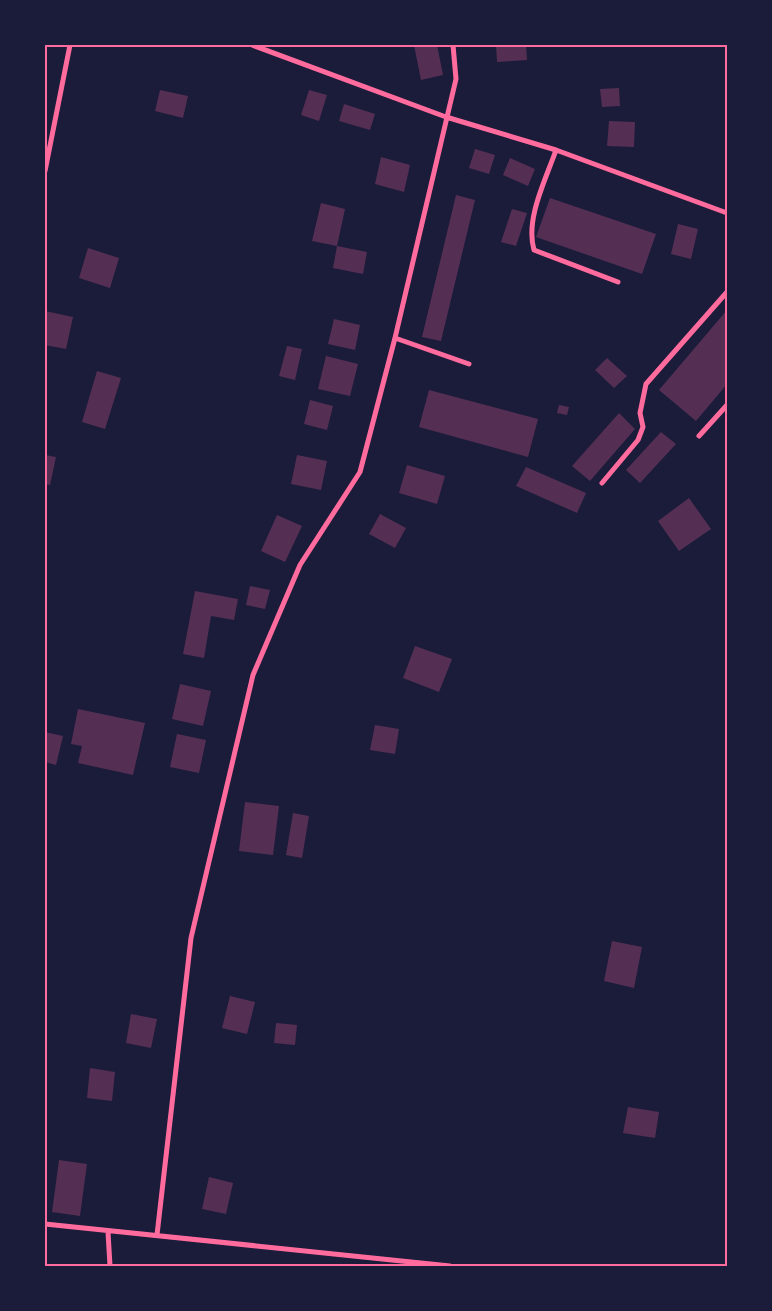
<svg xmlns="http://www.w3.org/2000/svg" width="772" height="1311" font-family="Raleway,sans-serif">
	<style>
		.building { fill: #542f53 }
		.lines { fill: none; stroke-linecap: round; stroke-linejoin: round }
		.minor { stroke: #ff6b9d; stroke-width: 5 }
		.neatline { fill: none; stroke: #ff6b9d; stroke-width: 2 }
	</style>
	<rect width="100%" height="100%" fill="#1b1b3a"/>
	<path class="building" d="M414,45h23l6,30 -22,5z
		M496,45h30l1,15 -30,2z
		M619,88l1,18 -18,1 -2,-18z
		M160,90l28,6 -5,22 -28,-7z
		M309,90l18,5 -8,26 -18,-6z
		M344,104l31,10 -5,16 -31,-9z
		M609,121l26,1 -1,25 -27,-1z
		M475,149l20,6 -6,19 -20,-6z
		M381,157l29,8 -6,27 -29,-8z
		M510,158l25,11 -7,17 -25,-11z
		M456,195l19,5 -34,141 -19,-4z
		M550,198l106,36 -14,40 -106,-37z
		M321,203l24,6 -8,37 -25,-5z
		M512,209l15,4 -11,33 -15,-4z
		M678,224l20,5 -7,30 -20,-5z
		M337,246l30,6 -4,22 -30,-6z
		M88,248l31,10 -9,30 -31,-10z
		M727,310v74l-31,37 -37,-31z
		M45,311l28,6 -7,32 -21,-4z
		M334,319l26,6 -5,25 -27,-6z
		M287,346l15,3 -7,31 -16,-4z
		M326,356l32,8 -8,32 -32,-7z
		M607,358l20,18 -13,12 -19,-18z
		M97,371l24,7 -16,51 -23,-7z
		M429,390l109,29 -10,38 -109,-30z
		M310,400l23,6 -6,24 -23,-6z
		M559,405l10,2 -2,8 -10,-2z
		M619,413l16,16 -45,52 -18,-15z
		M661,432l15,12 -36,39 -14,-13z
		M45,455l11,2 -6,28 -5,-1z
		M297,455l30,6 -6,29 -30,-6z
		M407,465l38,11 -8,28 -38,-11z
		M526,467l60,26 -9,20 -61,-27z
		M689,498l22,31 -32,22 -21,-30z
		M380,514l26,14 -11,20 -26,-14z
		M277,515l25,11 -17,36 -24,-11z
		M250,586l20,4 -5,19 -19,-4z
		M195,591l43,8 -4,21 -23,-4 -7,42 -21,-4z
		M415,646l37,13 -13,33 -36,-14z
		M180,684l31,7 -8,35 -31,-7z
		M78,709l67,14 -12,52 -55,-12 4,-17 -11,-2z
		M375,725l24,4 -4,25 -25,-4z
		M45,732l18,4 -7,29 -11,-3z
		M177,734l29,6 -7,33 -29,-6z
		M245,802l34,4 -6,49 -34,-4z
		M293,813l16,3 -7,42 -16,-3z
		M612,941l30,6 -8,41 -30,-7z
		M230,996l25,6 -8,32 -25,-6z
		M131,1014l26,5 -6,29 -25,-5z
		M276,1023l21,2 -2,20 -21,-2z
		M90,1068l25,4 -3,29 -25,-3z
		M628,1107l31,5 -4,26 -32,-5z
		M59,1160l28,4 -7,52 -28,-4z
		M209,1177l24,6 -7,31 -24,-5z"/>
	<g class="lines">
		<path class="minor" d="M252,45l194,72 110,33 171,63
			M556,150c-10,29 -31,69 -22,100l84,32
			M45,171l25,-126
			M395,338l74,26
			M699,436l28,-31
			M602,483l36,-43 5,-13 -3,-14 6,-29 81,-92
			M45,1224l405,42
			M108,1232l2,34
			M157,1235l34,-297 62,-263 47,-110 60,-93 35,-134 61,-259 -3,-34"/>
	</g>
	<rect width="772" height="1311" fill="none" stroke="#1b1b3a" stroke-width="92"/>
	<rect x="46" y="46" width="680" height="1219" class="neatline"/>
</svg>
